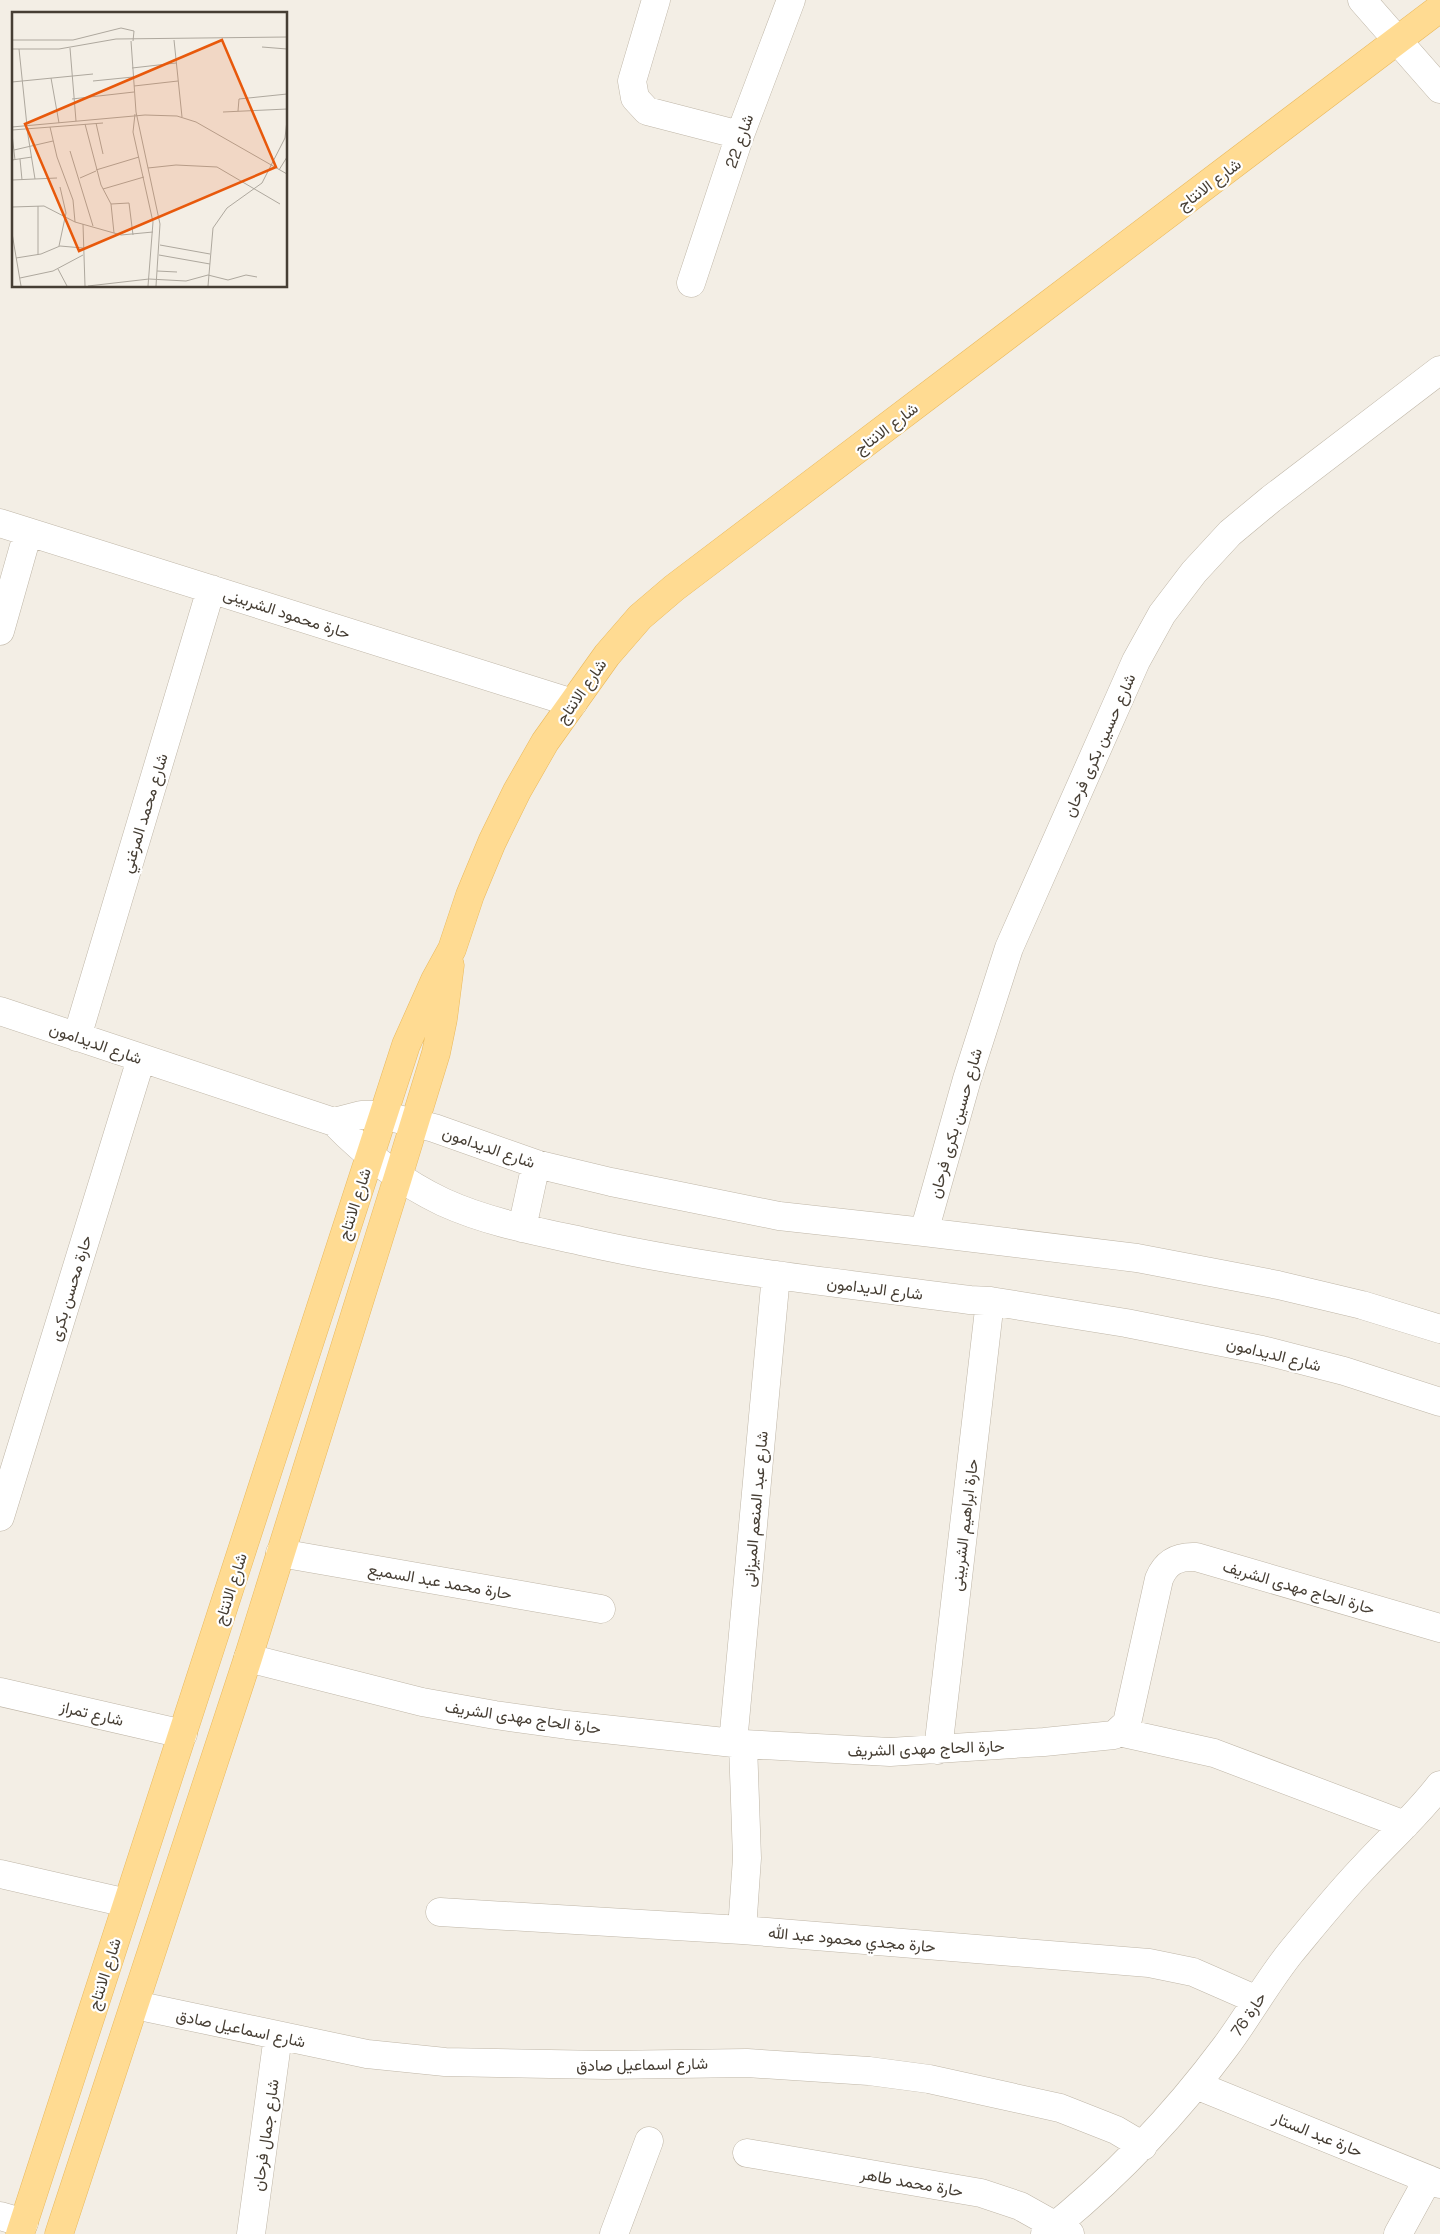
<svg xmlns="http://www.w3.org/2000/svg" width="1440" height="2234" font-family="'Space Grotesk',Vazirmatn,sans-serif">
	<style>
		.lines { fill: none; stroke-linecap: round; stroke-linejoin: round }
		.minor-casing { stroke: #bfb6a7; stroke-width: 29 }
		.major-casing { stroke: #eab95c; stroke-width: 29 }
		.minor { stroke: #fff; stroke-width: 28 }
		.major { stroke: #ffdb92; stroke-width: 28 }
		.labels { text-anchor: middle; stroke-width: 4.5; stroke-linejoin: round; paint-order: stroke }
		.street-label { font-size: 16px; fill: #463e34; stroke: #fff }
		.inset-road { fill: none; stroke: #aea89e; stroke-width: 1 }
		.view { fill: #e8590c; fill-opacity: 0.15; stroke: #e8590c; stroke-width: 2.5 }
		.inset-edge { fill: none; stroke: #463e34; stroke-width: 2.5 }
	</style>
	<rect width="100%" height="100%" fill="#f3eee5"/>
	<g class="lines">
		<defs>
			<path id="minor" d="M656,0l-24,81 3,17 12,13 93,24
				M1362,0l78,89
				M691,283l49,-148 51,-135
				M0,523l573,180
				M0,631l28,-99
				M0,1011l334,111c32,33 67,60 109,80 44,20 92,29 138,39 128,29 259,42 389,59l20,1 136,22 136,27 82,21 96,31
				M77,1037l134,-448
				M334,1122l27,-7h21l52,13 102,36 75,18 168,34 145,16 213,26 141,27 84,20 78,24
				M522,1228l14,-64
				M924,1232l43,-153 42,-131 127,-287 26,-47 32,-42 36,-39 41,-34 169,-129
				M0,1517l141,-458
				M280,1553l321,56
				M248,1658l174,44 73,13 72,10 176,19 147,8 154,-10 70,-7 13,-12 32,-144c7,-17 18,-23 37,-22l244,71
				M0,1692l183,42
				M1119,1732l95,21 191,72
				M733,1743l43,-468
				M938,1750l52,-449
				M0,1874l127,29
				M440,1912l302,18 407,33 44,9 64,28
				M742,1930l5,-72 -4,-114
				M135,2005l232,49 78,8 161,3 141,-2 122,8 60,8 131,29 56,22 27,16
				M1196,2085l244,99
				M747,2153l234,40 39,13 50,28
				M0,2216l24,7
				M251,2234l27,-198
				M614,2234l35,-93
				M1045,2234c69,-55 129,-118 181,-188 23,-31 41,-64 65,-94 24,-29 48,-59 74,-86 25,-27 53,-52 75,-81
				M1398,2234l30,-55"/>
			<path id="major" d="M20,2234l386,-1189 29,-65 17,-31 18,-54 22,-53 25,-51 28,-49 62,-87 33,-38 34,-29 766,-580
				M59,2234l189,-576 150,-481 38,-124 7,-34 7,-54"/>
		</defs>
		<use href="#minor" class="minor-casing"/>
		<use href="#major" class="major-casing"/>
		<use href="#minor" class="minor"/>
		<use href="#major" class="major"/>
	</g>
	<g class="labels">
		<g class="street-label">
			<text transform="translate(739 141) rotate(-71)" y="6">شارع 22</text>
			<text transform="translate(1209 184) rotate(-37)" y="6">شارع الانتاج</text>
			<text transform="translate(886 428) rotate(-37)" y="6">شارع الانتاج</text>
			<text transform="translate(287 613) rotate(18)" y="6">حارة محمود الشربينى</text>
			<text transform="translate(581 691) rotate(-55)" y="6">شارع الانتاج</text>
			<text transform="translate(1099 745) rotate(-66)" y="6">شارع حسين بكرى فرحان</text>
			<text transform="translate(144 813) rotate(-73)" y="6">شارع محمد المرغني</text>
			<text transform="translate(96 1043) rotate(19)" y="6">شارع الديدامون</text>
			<text transform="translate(955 1123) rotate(-74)" y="6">شارع حسين بكرى فرحان</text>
			<text transform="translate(489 1147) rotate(19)" y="6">شارع الديدامون</text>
			<text transform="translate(354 1204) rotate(-72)" y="6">شارع الانتاج</text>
			<text transform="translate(70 1288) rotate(-73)" y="6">حارة محسن بكرى</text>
			<text transform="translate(875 1288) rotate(7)" y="6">شارع الديدامون</text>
			<text transform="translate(1274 1354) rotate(14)" y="6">شارع الديدامون</text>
			<text transform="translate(755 1509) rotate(-85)" y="6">شارع عبد المنعم الميزانى</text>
			<text transform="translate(964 1525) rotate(-83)" y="6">حارة ابراهيم الشربينى</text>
			<text transform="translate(440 1581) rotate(10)" y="6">حارة محمد عبد السميع</text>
			<text transform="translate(1299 1587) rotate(16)" y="6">حارة الحاج مهدى الشريف</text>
			<text transform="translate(230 1589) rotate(-72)" y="6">شارع الانتاج</text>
			<text transform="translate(92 1713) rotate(13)" y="6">شارع تمراز</text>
			<text transform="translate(523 1717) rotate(8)" y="6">حارة الحاج مهدى الشريف</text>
			<text transform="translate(926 1748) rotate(-2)" y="6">حارة الحاج مهدى الشريف</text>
			<text transform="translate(852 1939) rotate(5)" y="6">حارة مجدي محمود عبد الله</text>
			<text transform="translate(104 1974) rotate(-72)" y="6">شارع الانتاج</text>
			<text transform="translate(1248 2014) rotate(-56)" y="6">حارة 76</text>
			<text transform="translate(241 2028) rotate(12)" y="6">شارع اسماعيل صادق</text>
			<text transform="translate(642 2064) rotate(-1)" y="6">شارع اسماعيل صادق</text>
			<text transform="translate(1318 2134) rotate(22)" y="6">حارة عبد الستار</text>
			<text transform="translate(265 2135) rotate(-82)" y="6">شارع جمال فرحان</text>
			<text transform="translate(912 2182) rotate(10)" y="6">حارة محمد طاهر</text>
		</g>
	</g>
	<g transform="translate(12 12)">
		<rect width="275" height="275" fill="#f3eee5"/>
		<path class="inset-road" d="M0,28h61l48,-12 13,3 -1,10M162,28l8,77M119,29l5,71 24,112 -4,62M250,35l25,2M58,36l6,73M0,37h47l57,-10 171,-2M7,37l8,77M120,56l44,-5M39,66l8,45M81,69l40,-4M0,70l81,-8M122,74l44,-5M60,87l62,-7M226,99l1,-12 48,-5M211,100l64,-3M123,102l-2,18 20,90 -5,64M84,111l7,31M73,112l16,61 10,19 18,-1 4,32M0,115l133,-12 32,1 19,6 91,52M38,115l7,30 16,43 2,22M15,117l8,50M0,118l91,-7M0,122l3,26M2,138l39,-9M58,139l23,75M8,147l2,21M0,148l20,-3M136,156l28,-3 41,2 63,37M84,158l43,-13M267,158l8,-13M68,166l16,-7M0,168l45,-2M91,177l41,-12M99,192l3,29M26,194v49M0,195l32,-1 31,16 46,13 32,-3M71,212l2,62M0,221l9,53M148,233l50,9M47,234l7,-33 -6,-26M147,243l51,9M4,246l25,-4 19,-8 23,2M46,257l9,17M145,259l20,1M8,266l33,-7 30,-16M76,274l61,-7 37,2 22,-6 20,5 18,-5 11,2M196,274l5,-58 14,-20 35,-25 23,-45 2,-18"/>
		<path class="view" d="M210,28l54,127 -197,84 -54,-127z"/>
		<rect width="275" height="275" class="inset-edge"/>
	</g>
</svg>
